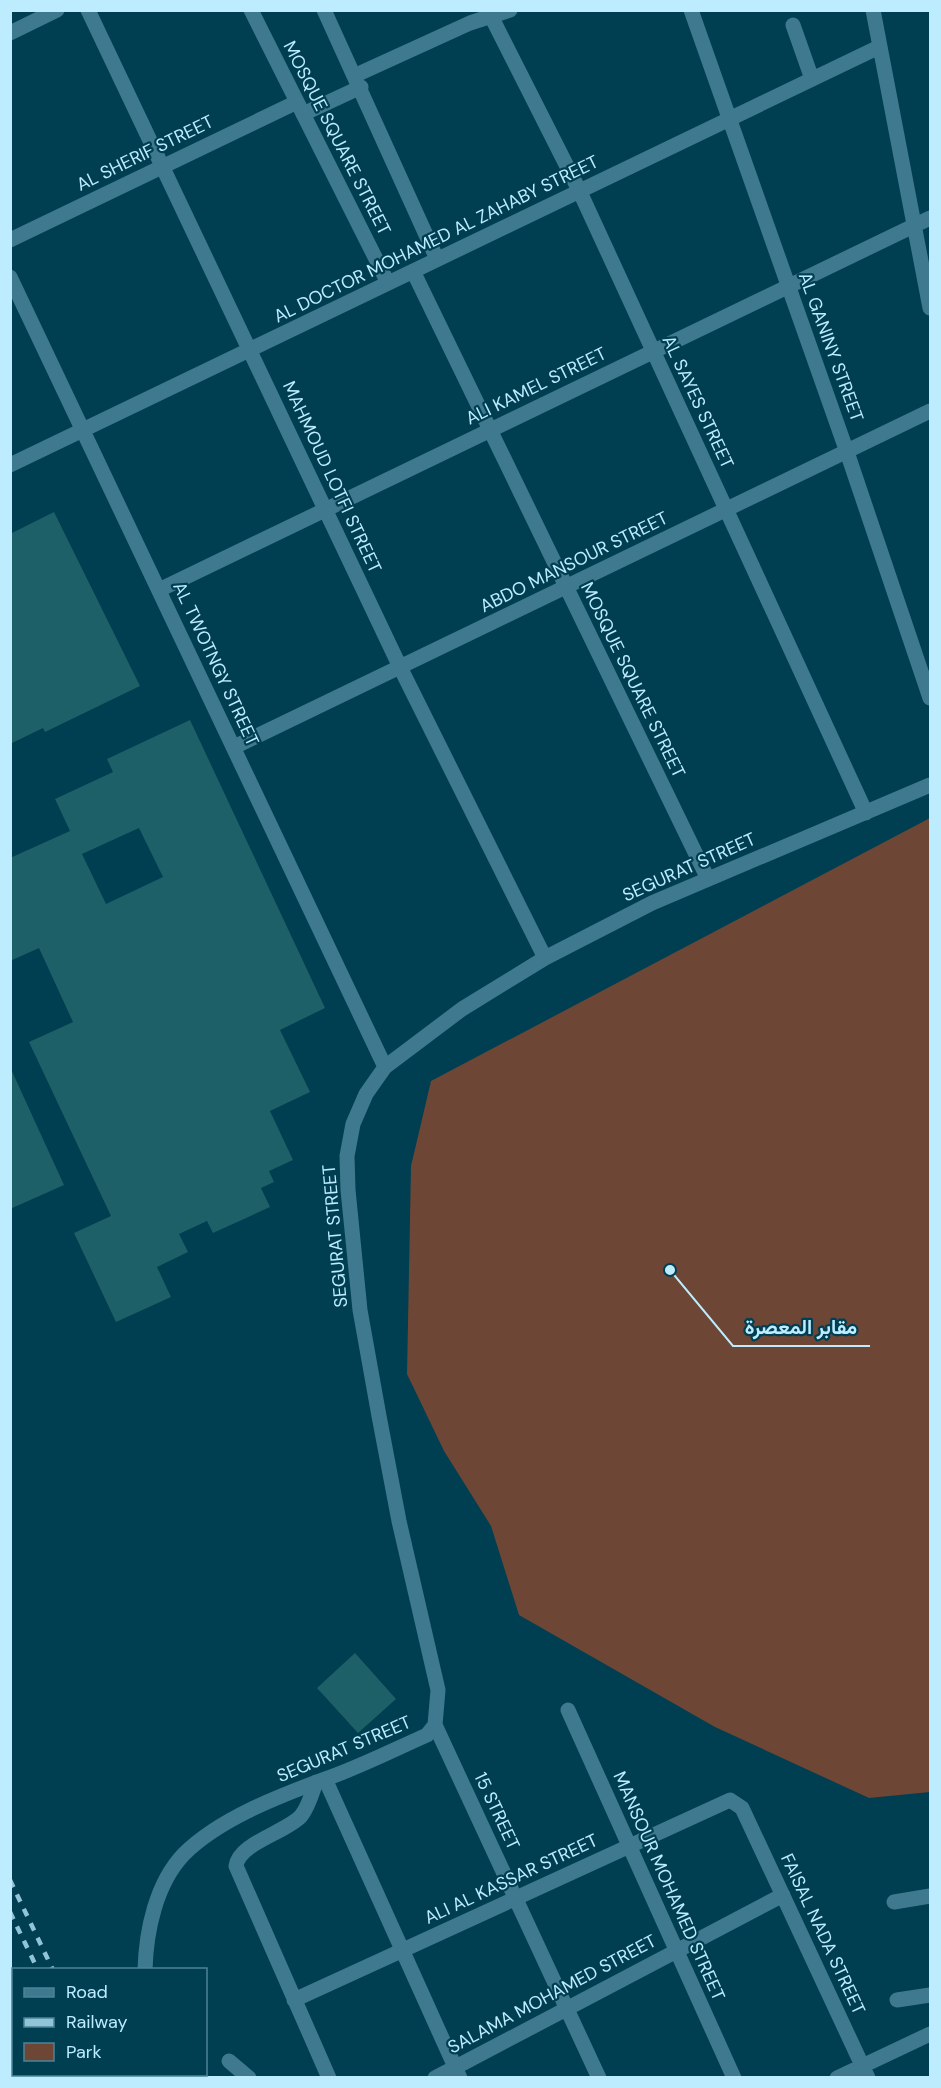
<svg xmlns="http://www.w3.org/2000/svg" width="941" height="2088" font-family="'DM Sans',Vazirmatn,sans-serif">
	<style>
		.green { fill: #6d4635 }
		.building { fill: #1e6067; fill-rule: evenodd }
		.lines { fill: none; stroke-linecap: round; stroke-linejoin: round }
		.minor { stroke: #3f798f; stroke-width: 15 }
		.rail { stroke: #92c4d7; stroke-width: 4.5; stroke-dasharray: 8 8; stroke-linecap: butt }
		.labels { text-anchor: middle; stroke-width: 4.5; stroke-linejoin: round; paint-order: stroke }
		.street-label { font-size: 18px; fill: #bdecff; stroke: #003e51 }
		.leader { fill: none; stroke: #bdecff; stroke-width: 2 }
		.callout-dot { fill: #bdecff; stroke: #003e51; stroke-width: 2 }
		.callout-label { font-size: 20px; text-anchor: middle; font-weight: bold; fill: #bdecff; stroke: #003e51; stroke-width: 4.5; stroke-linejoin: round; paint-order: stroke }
	</style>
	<rect width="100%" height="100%" fill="#003e51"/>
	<path class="green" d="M930,818v974l-61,6 -154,-71 -196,-112 -28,-89 -47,-75 -37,-77 4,-208 20,-85z"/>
	<path class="building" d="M54,512l86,174 -95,46 -2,-4 -33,16v-210z
		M190,720l135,288 -45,22 30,62 -40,19 23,49 -24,11 5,11 -13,6 9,19 -57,26 -6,-12 -28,13 9,18 -31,15 14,30 -55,25 -42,-89 37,-17 -82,-174 44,-20 -34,-74 -29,13v-103l60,-27 -15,-32 58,-27 -6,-13zM139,828l24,49 -57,27 -24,-50z
		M10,1067l54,118 -54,24z
		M355,1653l41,46 -38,34 -41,-45z"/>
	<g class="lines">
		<path class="minor" d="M88,10l312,657 145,291
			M251,10l137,273
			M324,10l113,249
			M488,10l92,182 286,621
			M691,10l156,442 83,246
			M873,10l57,298
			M793,25l19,54
			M10,33l47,-23
			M356,75l114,-52 40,-13
			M303,114l58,-27
			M10,240l287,-138
			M413,271l295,608
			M10,277l375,790
			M10,465l869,-418
			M159,590l771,-372
			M234,747l696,-336
			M568,1710l166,368
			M435,1725l164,353
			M325,1779l135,299
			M316,1782c-4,11 -7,24 -15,34 -16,17 -62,27 -65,50l93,212
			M894,1902l36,-6
			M145,1970c1,-39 11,-87 39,-116 35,-35 95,-58 141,-75 35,-12 68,-29 102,-44l8,-10 3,-35 -39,-169 -20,-105 -19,-106 -12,-120 -1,-34 6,-32 13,-30 19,-27 77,-58 83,-51 107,-55 278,-118
			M294,2000l436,-200 12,8 126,270
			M897,2000l33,-5
			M229,2061l20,17
			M161,2074v4
			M435,2078l348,-183
			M837,2078l93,-44"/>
		<path class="rail" d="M10,1880l43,90
			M10,1912l28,58
			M88,2074l1,4
			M103,2074l1,4"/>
	</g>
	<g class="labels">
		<g class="street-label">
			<text transform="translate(337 138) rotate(63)" y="6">MOSQUE SQUARE STREET</text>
			<text transform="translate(145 153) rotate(-26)" y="6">AL SHERIF STREET</text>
			<text transform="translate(436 239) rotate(-26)" y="6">AL DOCTOR MOHAMED AL ZAHABY STREET</text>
			<text transform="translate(831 347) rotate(70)" y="6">AL GANINY STREET</text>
			<text transform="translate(536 386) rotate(-26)" y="6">ALI KAMEL STREET</text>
			<text transform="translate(698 402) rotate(65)" y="6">AL SAYES STREET</text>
			<text transform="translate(332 477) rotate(65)" y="6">MAHMOUD LOTFI STREET</text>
			<text transform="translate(574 562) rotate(-26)" y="6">ABDO MANSOUR STREET</text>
			<text transform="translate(216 664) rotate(65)" y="6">AL TWOTNGY STREET</text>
			<text transform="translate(633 680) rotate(64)" y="6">MOSQUE SQUARE STREET</text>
			<text transform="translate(689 867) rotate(-24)" y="6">SEGURAT STREET</text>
			<text transform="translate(335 1236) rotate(-95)" y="6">SEGURAT STREET</text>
			<text transform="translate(344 1749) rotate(-23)" y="6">SEGURAT STREET</text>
			<text transform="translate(497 1811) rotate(65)" y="6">15 STREET</text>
			<text transform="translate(511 1879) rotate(-25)" y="6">ALI AL KASSAR STREET</text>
			<text transform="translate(669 1886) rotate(66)" y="6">MANSOUR MOHAMED STREET</text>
			<text transform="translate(823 1934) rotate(65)" y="6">FAISAL NADA STREET</text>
			<text transform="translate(552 1994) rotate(-28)" y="6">SALAMA MOHAMED STREET</text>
		</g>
	</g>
	<path class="leader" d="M670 1270L733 1346H870"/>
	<circle class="callout-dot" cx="670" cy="1270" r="6"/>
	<g class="callout-label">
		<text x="801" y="1334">مقابر المعصرة</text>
	</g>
	<rect width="941" height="2088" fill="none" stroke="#bdecff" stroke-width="24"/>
	<rect x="12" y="1968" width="195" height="108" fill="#003e51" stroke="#4c8497" stroke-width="1.5"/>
	<rect x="24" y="1988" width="30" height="9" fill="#3f798f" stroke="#4c8497" stroke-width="1.5"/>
	<text x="66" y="1998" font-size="18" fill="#bdecff">Road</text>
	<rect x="24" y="2018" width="30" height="9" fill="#92c4d7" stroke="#4c8497" stroke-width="1.5"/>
	<text x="66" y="2028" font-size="18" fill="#bdecff">Railway</text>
	<rect x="24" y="2043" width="30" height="18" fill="#6d4635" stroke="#4c8497" stroke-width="1.5"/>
	<text x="66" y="2058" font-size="18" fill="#bdecff">Park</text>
</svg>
